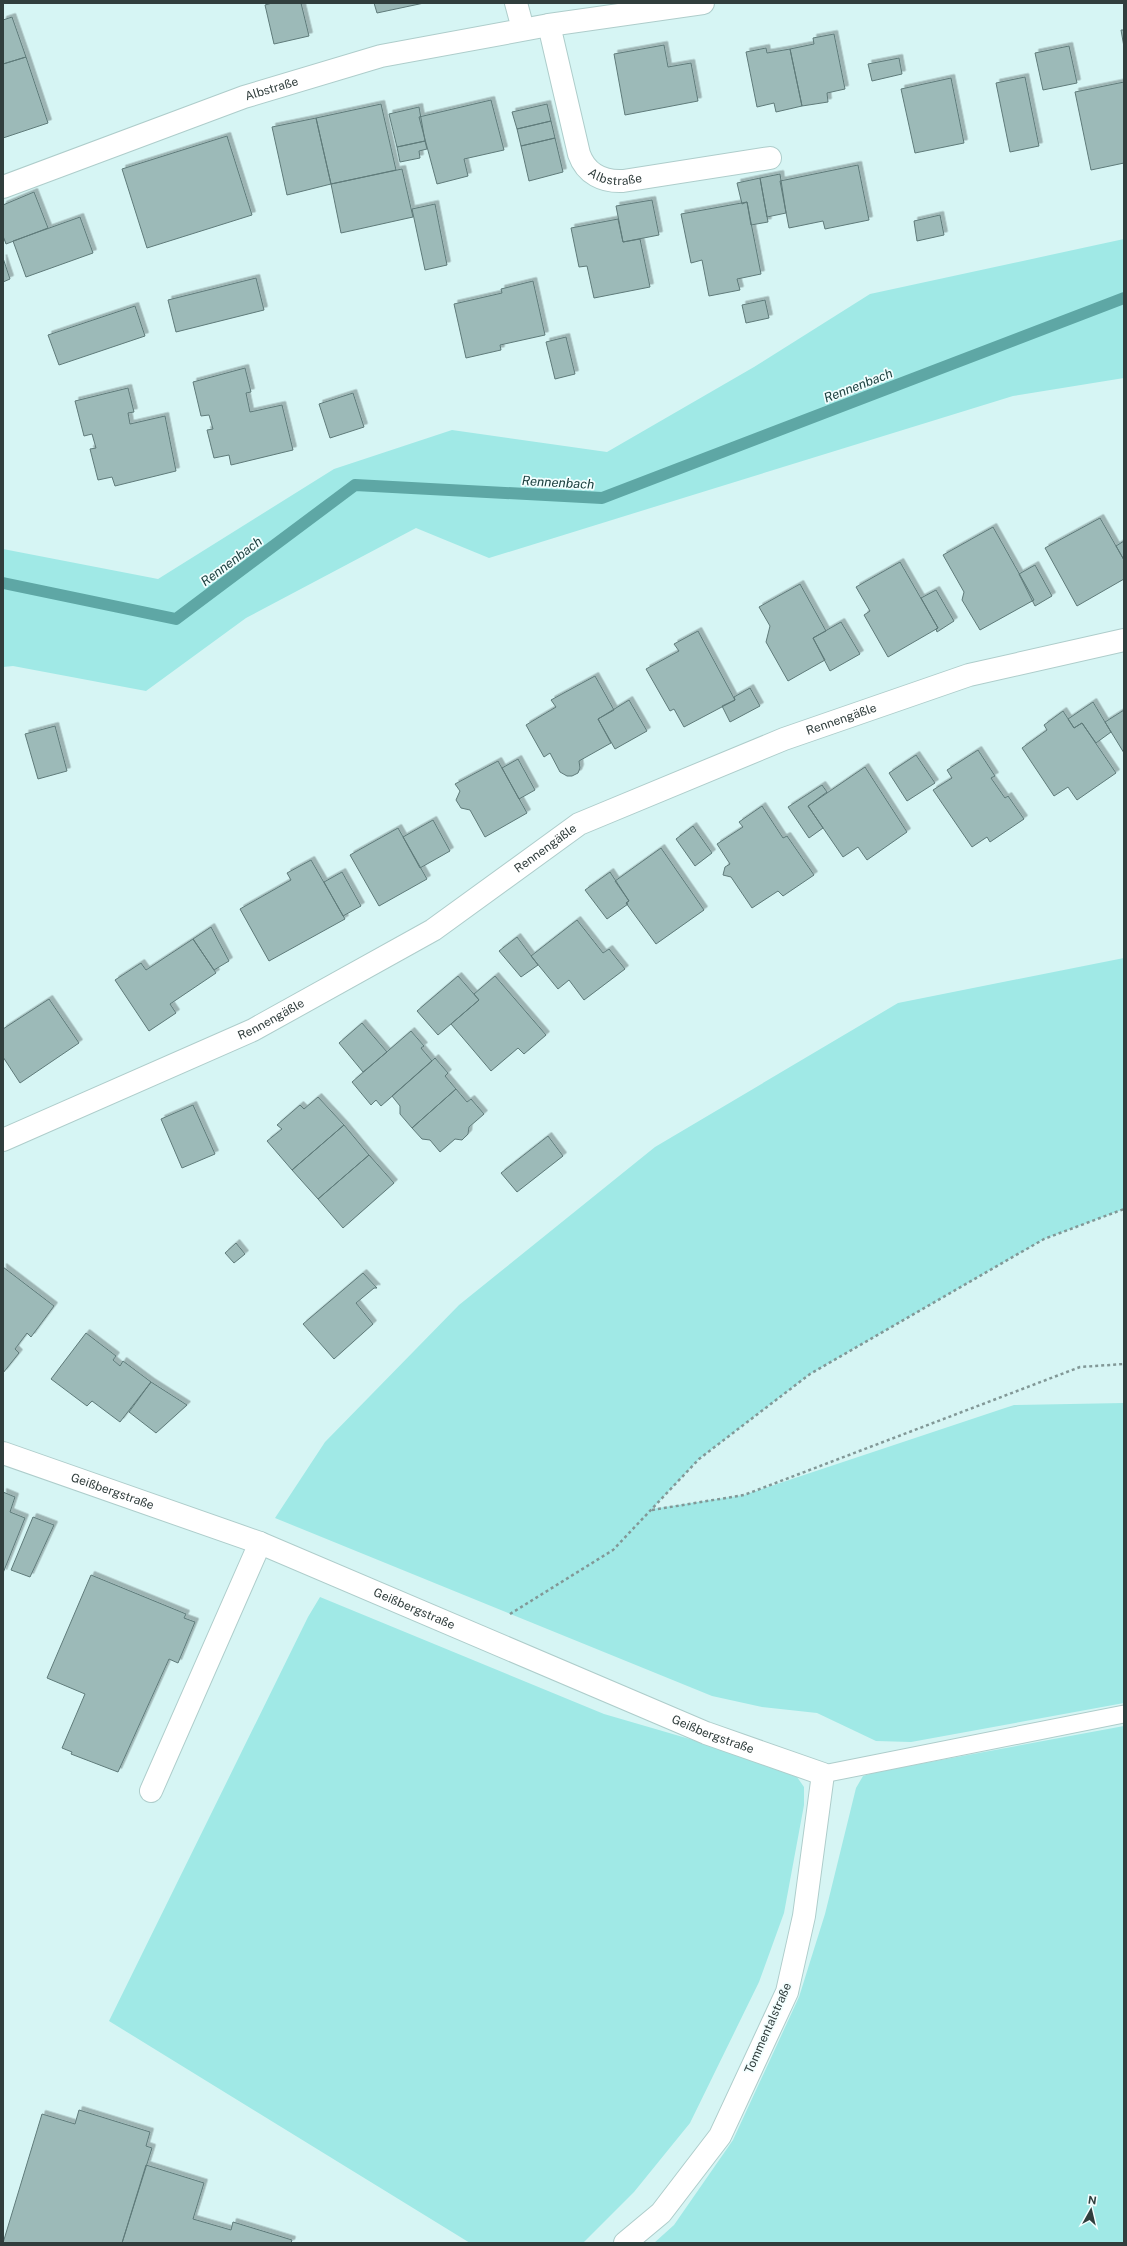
<svg xmlns="http://www.w3.org/2000/svg" width="1127" height="2246" font-family="'Public Sans',sans-serif">
	<style>
		.green { fill: #a0e9e6 }
		.lines { fill: none; stroke-linecap: round; stroke-linejoin: round }
		.stream { stroke: #5ea7a5; stroke-width: 12 }
		.building { fill: #9cbab8; stroke: #5f7b7a; filter: url(#shadow) }
		.lane-casing { stroke: #aecdcb; stroke-width: 19 }
		.street-casing { stroke: #aecdcb; stroke-width: 24 }
		.secondary-casing { stroke: #aecdcb; stroke-width: 24 }
		.path { stroke: #829897; stroke-width: 2.5; stroke-dasharray: 3 3; stroke-linecap: butt }
		.lane { stroke: #fff; stroke-width: 17 }
		.street { stroke: #fff; stroke-width: 22 }
		.secondary { stroke: #fff; stroke-width: 22 }
		.labels { text-anchor: middle; stroke-width: 3.5; stroke-linejoin: round; paint-order: stroke }
		.street-label { font-size: 12px; fill: #313e3d; stroke: #f2fefe }
		.water-label { font-size: 13px; font-style: italic; fill: #1c403f; stroke: #f2fefe }
	</style>
	<defs>
		<filter id="shadow"><feDropShadow dx="3.5" dy="-3.5" stdDeviation="0" flood-color="#0004"/></filter>
	</defs>
	<rect width="100%" height="100%" fill="#d6f5f4"/>
	<path class="green" d="M1124,239v139l-111,18 -524,162 -73,-30 -170,90 -100,73 -133,-25 -10,1v-118l155,30 176,-110 118,-39 155,22 147,-85 116,-73z
		M1124,958v251l-80,30 -234,135 -111,85 -47,50 92,-14 270,-90 110,-2v300l-213,39 -35,-1 -59,-28 -55,-6 -50,-11 -437,-178 50,-76 134,-137 196,-158 243,-144z
		M320,1597l284,117 103,30 90,33 7,10v18l-20,108 -25,69 -69,141 -56,69 -51,51h-113l-361,-222 199,-404z
		M1124,1726v517h-470l20,-18 59,-85 66,-143 26,-83 31,-126 7,-12 13,-4z"/>
	<g class="lines">
		<path class="stream" d="M3,583l173,36 179,-134 247,13 522,-200"/>
	</g>
	<path class="building" d="M272,3h29l8,33 -35,8 -9,-39z
		M374,3h50l-47,10z
		M12,17l14,40 -23,7v-44z
		M1121,30h3v17z
		M834,34l11,55 -18,4 1,9 -26,4 -12,-57 24,-5 -1,-6z
		M664,45l4,22 23,-4 7,38 -73,14 -11,-61z
		M1069,46l8,37 -34,7 -8,-37z
		M766,48l1,5 23,-4 12,57 -26,6 -2,-9 -17,4 -11,-55z
		M26,57l22,66 -45,15v-74z
		M899,58l3,16 -30,7 -4,-17z
		M1025,77l14,69 -29,6 -14,-69z
		M951,78l13,65 -49,10 -14,-64z
		M1124,82v81l-33,7 -16,-78z
		M491,100l13,50 -40,9 4,17 -31,8 -18,-67z
		M381,104l15,66 -65,14 -15,-66z
		M547,104l4,17 -34,8 -5,-17z
		M419,107l6,34 -28,6 -8,-33z
		M316,118l15,66 -44,11 -15,-68z
		M551,121l4,17 -34,8 -4,-17z
		M227,136l25,79 -105,33 -25,-79z
		M555,138l8,34 -34,9 -8,-35z
		M425,141l2,8 -8,2 1,7 -20,4 -3,-15z
		M858,165l11,55 -44,9 -2,-8 -34,7 -9,-47z
		M402,169l11,48 -72,16 -10,-49z
		M780,174l6,39 -19,4 -7,-39z
		M760,178l8,44 -17,3 -4,-23 -5,2 -5,-21z
		M34,192l14,36 -42,16 -3,-8v-31z
		M652,200l7,35 -36,7 -7,-36z
		M747,202l14,72 -24,5 3,11 -31,6 -7,-36 -11,3 -10,-49z
		M435,204l12,61 -22,5 -13,-61z
		M940,215l4,20 -27,6 -3,-20z
		M80,217l13,36 -67,24 -13,-36z
		M618,219l5,23 17,-3 10,48 -56,11 -7,-32 -8,1 -8,-39z
		M3,258l7,21 -7,3z
		M256,278l8,32 -88,22 -8,-32z
		M533,281l12,54 -45,10 1,5 -35,8 -12,-54 48,-11 -1,-4z
		M765,300l4,18 -23,5 -4,-18z
		M135,306l10,30 -86,29 -11,-30z
		M566,337l9,37 -20,5 -9,-37z
		M245,368l6,24 -5,1 4,19 32,-7 11,45 -62,15 -2,-10 -15,3 -7,-28 6,-1 -4,-14 -8,1 -8,-34z
		M128,388l6,24 -6,1 2,11 35,-8 11,55 -61,15 -3,-9 -14,3 -8,-31 6,-1 -4,-14 -8,2 -9,-35z
		M353,393l11,34 -34,11 -11,-34z
		M1100,518l24,42v19l-47,27 -32,-58z
		M993,527l41,73 -54,30 -18,-30 2,-8 -21,-37z
		M1124,541v19l-8,-14z
		M900,562l38,66 -50,29 -24,-42 6,-4 -14,-24z
		M1035,565l17,31 -17,10 -16,-32z
		M800,584l26,47 -13,7 12,22 -37,21 -22,-39 4,-16 -11,-19z
		M936,590l18,31 -17,11 -1,-3 2,-1 -17,-30z
		M841,622l19,32 -30,17 -17,-33z
		M698,631l37,69 -51,27 -10,-18 -4,2 -24,-42 33,-18 -5,-7z
		M595,676l19,34 -16,9 13,24 -32,18 1,7 -2,5 -6,3h-5l-7,-4 -10,-19 -6,4 -18,-32 30,-18 -5,-7z
		M750,688l10,18 -30,16 -8,-16 13,-6 -1,-3z
		M629,700l18,31 -32,18 -17,-30z
		M1093,702l18,30 -15,11 -14,-20 -8,5 -6,-9z
		M1124,710v43l-19,-31z
		M1063,711l11,17 8,-5 34,50 -39,27 -9,-13 -14,9 -32,-48 25,-18 -3,-5z
		M55,726l12,45 -29,8 -13,-45z
		M978,750l17,26 -4,2 14,20 3,-2 16,23 -34,23 -3,-5 -15,10 -39,-57 19,-12 -5,-8z
		M916,755l19,28 -28,18 -18,-28z
		M518,759l17,31 -16,9 -17,-31z
		M498,761l29,52 -42,24 -15,-27 -9,-2 -5,-8 4,-9 -5,-7z
		M865,767l42,65 -40,28 -9,-13 -15,10 -35,-51z
		M822,785l5,7 -19,14 15,22 -14,10 -21,-31z
		M762,806l21,32 4,-2 27,39 -31,21 -5,-5 -26,17 -21,-31 -8,-2 2,-8 5,-3 -13,-20 26,-17 -4,-5z
		M433,820l17,31 -30,17 -17,-31z
		M693,826l19,27 -17,13 -19,-27z
		M398,828l29,51 -48,27 -29,-51z
		M661,848l43,62 -48,34 -30,-41 3,-2 -14,-20z
		M311,860l34,59 -76,42 -29,-52 51,-29 -4,-7z
		M342,872l19,34 -18,10 -19,-34z
		M610,872l19,29 -3,2 2,1 -21,15 -22,-29z
		M577,920l26,33 6,-4 16,20 -41,31 -15,-20 -11,9 -27,-33z
		M211,927l18,34 -15,9 -21,-31z
		M517,937l21,28 -17,12 -22,-26z
		M193,939l23,34 -46,31 6,9 -27,18 -34,-51 26,-17 5,7z
		M458,976l21,24 -41,35 -21,-24z
		M495,976l51,59 -22,19 -6,-6 -27,23 -40,-47 28,-24 -5,-6z
		M49,999l30,44 -59,40 -17,-26v-28z
		M362,1023l25,29 -24,20 -24,-29z
		M411,1031l13,15 -3,2 11,13 -51,45 -5,-6 -5,5 -19,-23z
		M435,1058l13,15 -3,3 11,13 -44,39 -12,-14v-8l-8,-10z
		M456,1089l11,13 4,-3 13,15 -15,13 -1,7 -6,6 -7,-1 -15,13 -10,-12 -8,-1 -10,-11z
		M318,1097l26,28 -52,45 -25,-29 15,-12 -5,-4 23,-20 4,4z
		M193,1105l22,49 -33,14 -21,-49z
		M344,1125l25,30 -51,44 -26,-29z
		M548,1136l15,20 -46,36 -16,-19z
		M369,1155l25,28 -51,45 -25,-29z
		M236,1243l9,11 -11,9 -9,-10z
		M3,1267l51,39 -23,31 -4,-4 -12,16 4,4 -16,20z
		M363,1273l14,15h-3l-18,15 17,21 -39,35 -31,-35z
		M86,1333l30,23 -3,4 7,6 3,-5 28,21 -31,40 -28,-21 -5,5 -36,-27z
		M151,1382l36,23 -31,28 -27,-21z
		M3,1492l12,5 -5,15 15,6 -22,55z
		M33,1517l21,8 -24,52 -19,-7z
		M91,1575l95,39 -2,4 11,4 -17,41 -9,-4 -51,113 -47,-18 1,-2 -10,-4 23,-54 -38,-16z
		M79,2110l71,22 -4,14 6,2 -30,95h-119l39,-129 33,10z
		M146,2165l58,18 -11,36 38,11 2,-8 59,18 -1,3h-169z"/>
	<g class="lines">
		<defs>
			<path id="lane" d="M823,1774l301,-60"/>
			<g id="street">
				<path d="M516,3l7,26"/>
				<path id="s1" d="M549,25l30,129c7,20 24,28 44,27l147,-23"/>
				<path id="s2" d="M3,1140l250,-110 180,-100 146,-106 205,-85 185,-64 155,-35"/>
				<path id="s3" d="M3,1453l257,90 446,190 117,41 -19,142 -17,76 -67,144 -59,77 -36,30"/>
				<path d="M151,1791l109,-248"/>
			</g>
			<g id="secondary">
				<path id="s4" d="M3,187l241,-90 137,-41 168,-31 154,-22"/>
			</g>
		</defs>
		<use href="#lane" class="lane-casing"/>
		<use href="#street" class="street-casing"/>
		<use href="#secondary" class="secondary-casing"/>
		<path class="path" d="M652,1510l92,-15 336,-128 44,-3
			M510,1614l103,-64 86,-91 111,-85 234,-135 80,-30"/>
		<use href="#lane" class="lane"/>
		<use href="#street" class="street"/>
		<use href="#secondary" class="secondary"/>
	</g>
	<g class="labels">
		<g class="street-label">
			<text dy="4" stroke="none"><textPath href="#s4" startOffset="286">Albstraße</textPath></text>
			<text dy="4" stroke="none"><textPath href="#s1" startOffset="180">Albstraße</textPath></text>
			<text dy="4" stroke="none"><textPath href="#s2" startOffset="942">Rennengäßle</textPath></text>
			<text dy="4" stroke="none"><textPath href="#s2" startOffset="618">Rennengäßle</textPath></text>
			<text dy="4" stroke="none"><textPath href="#s2" startOffset="294">Rennengäßle</textPath></text>
			<text dy="4" stroke="none"><textPath href="#s3" startOffset="116">Geißbergstraße</textPath></text>
			<text dy="4" stroke="none"><textPath href="#s3" startOffset="440">Geißbergstraße</textPath></text>
			<text dy="4" stroke="none"><textPath href="#s3" startOffset="764">Geißbergstraße</textPath></text>
			<text transform="translate(768 2028) rotate(-66)" y="4">Tommentalstraße</text>
		</g>
		<g class="water-label">
			<text transform="translate(858 385) rotate(-21)" y="5">Rennenbach</text>
			<text transform="translate(558 482) rotate(3)" y="5">Rennenbach</text>
			<text transform="translate(231 561) rotate(-37)" y="5">Rennenbach</text>
		</g>
	</g>
	<rect width="1127" height="2246" fill="none" stroke="#313e3d" stroke-width="8"/>
	<g transform="translate(1091 2210) rotate(8)" stroke="#f2fefe" stroke-width="3" paint-order="stroke">
	<path d="M0-3L7 15L0 10L-7 15Z" fill="#313e3d"/>
	<text y="-6" font-size="11" font-weight="bold" text-anchor="middle" fill="#313e3d">N</text>
	</g>
</svg>
